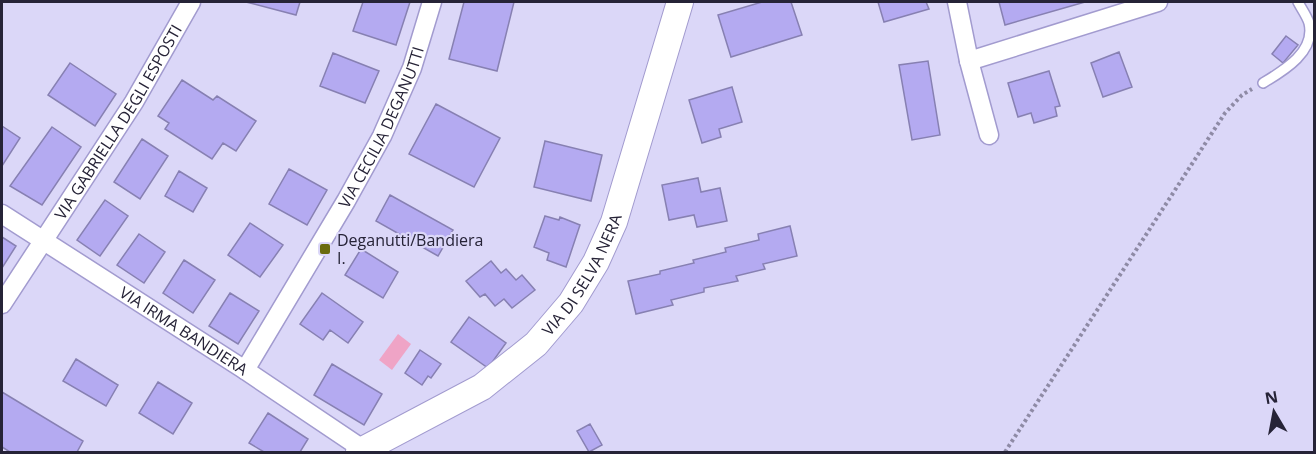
<svg xmlns="http://www.w3.org/2000/svg" width="1316" height="454" font-family="'Open Sans',sans-serif">
	<style>
		.water { fill: #efa4c6 }
		.building { fill: #b4aaf1; stroke: #8780b2; stroke-width: 1.5 }
		.lines { fill: none; stroke-linecap: round; stroke-linejoin: round }
		.lane-casing { stroke: #a29bcf; stroke-width: 12 }
		.street-casing { stroke: #a29bcf; stroke-width: 21 }
		.secondary-casing { stroke: #a29bcf; stroke-width: 28 }
		.path { stroke: #8e8aa5; stroke-width: 4; stroke-dasharray: 3 3; stroke-linecap: butt }
		.lane { stroke: #fff; stroke-width: 9 }
		.street { stroke: #fff; stroke-width: 18 }
		.secondary { stroke: #fff; stroke-width: 26 }
		.poi-dot { fill: #6b6c0e; stroke: #dbd7f8; stroke-width: 2 }
		.labels { text-anchor: middle; stroke-width: 4.5; stroke-linejoin: round; paint-order: stroke }
		.street-label { font-size: 16px; fill: #262337; stroke: #dbd7f8 }
		.poi-label { font-size: 16px; fill: #262337; stroke: #dbd7f8; text-anchor: start }
	</style>
	<rect width="100%" height="100%" fill="#dbd7f8"/>
	<path class="water" d="M398,334l13,10 -19,26 -13,-10z"/>
	<path class="building" d="M246,2h54l-4,13z
		M363,2h47l-14,43 -43,-14z
		M464,2h50l-17,69 -48,-12z
		M762,2h29l11,33 -71,22 -13,-42z
		M878,2h48l3,7 -45,13z
		M999,2h86l-80,23z
		M1286,36l12,9 -15,18 -11,-9z
		M1119,52l13,35 -29,10 -12,-34z
		M333,53l46,18 -14,32 -45,-17z
		M928,61l12,74 -28,5 -13,-75z
		M70,63l46,31 -21,32 -47,-31z
		M1049,71l11,35 -5,1 2,9 -23,7 -3,-10 -13,4 -10,-34z
		M182,80l31,20 4,-4 39,25 -20,30 -13,-8 -11,16 -47,-30 4,-6 -11,-7z
		M732,87l10,35 -23,7 2,8 -19,6 -13,-43z
		M436,104l64,34 -26,49 -65,-33z
		M2,126l18,12 -18,28z
		M52,127l29,20 -39,58 -32,-19z
		M142,139l26,17 -28,43 -26,-17z
		M545,141l57,14 -11,46 -57,-14z
		M289,169l38,21 -20,35 -38,-21z
		M179,171l28,17 -14,24 -28,-16z
		M698,178l3,14 19,-4 7,33 -30,6 -3,-12 -25,5 -7,-35z
		M390,195l63,35 -15,26 -62,-35z
		M105,200l23,16 -28,40 -23,-16z
		M545,216l14,4 1,-3 20,8 -14,42 -19,-7 2,-7 -15,-6z
		M250,223l33,22 -23,32 -32,-22z
		M790,226l7,30 -34,8 2,5 -29,7 2,5 -34,7v4l-33,8 2,5 -37,9 -8,-33 32,-7v-3l34,-8 -1,-3 33,-8 -1,-4 34,-8 -1,-6z
		M139,234l26,18 -21,31 -27,-18z
		M2,237l14,9 -14,22z
		M361,249l37,23 -15,26 -38,-23z
		M184,260l31,20 -22,33 -30,-20z
		M491,261l10,12 5,-4 10,11 6,-5 13,15 -23,18 -8,-9 -9,7 -10,-12 -5,3 -14,-16z
		M230,293l29,18 -21,33 -29,-18z
		M322,293l41,29 -15,21 -18,-13 -7,10 -23,-16z
		M469,317l37,26 -18,25 -37,-26z
		M420,350l21,14 -10,14 -3,-2 -6,9 -17,-12z
		M76,359l42,26 -12,21 -43,-25z
		M332,364l50,30 -18,31 -50,-30z
		M158,382l34,21 -19,31 -34,-21z
		M2,392l81,49 -6,11h-67l-8,-5z
		M268,413l40,26 -8,13h-36l-15,-9z
		M590,424l12,21 -13,7 -12,-21z"/>
	<g class="lines">
		<defs>
			<path id="lane" d="M1263,83c20,-12 53,-31 46,-60 -2,-7 -8,-15 -11,-21"/>
			<g id="street">
				<path d="M957,2l12,59 20,74"/>
				<path d="M969,61l189,-59"/>
				<path id="s1" d="M2,214l243,156 119,80"/>
				<path id="s2" d="M2,304l132,-202 57,-100"/>
				<path id="s3" d="M245,370l101,-169 36,-65 30,-68 20,-66"/>
			</g>
			<g id="secondary">
				<path id="s4" d="M359,452l123,-65 54,-43 35,-41 25,-41 18,-40 66,-220"/>
			</g>
		</defs>
		<use href="#lane" class="lane-casing"/>
		<use href="#street" class="street-casing"/>
		<use href="#secondary" class="secondary-casing"/>
		<path class="path" d="M1005,452l220,-339 17,-18 10,-6"/>
		<use href="#lane" class="lane"/>
		<use href="#street" class="street"/>
		<use href="#secondary" class="secondary"/>
	</g>
	<rect class="poi-dot" x="319" y="243" width="12" height="12" rx="3"/>
	<g class="labels">
		<g class="street-label">
			<text dy="6" stroke="none"><textPath href="#s2" startOffset="216">VIA GABRIELLA DEGLI ESPOSTI</textPath></text>
			<text dy="6" stroke="none"><textPath href="#s3" startOffset="279">VIA CECILIA DEGANUTTI</textPath></text>
			<text dy="6" stroke="none"><textPath href="#s4" startOffset="292">VIA DI SELVA NERA</textPath></text>
			<text dy="6" stroke="none"><textPath href="#s1" startOffset="216">VIA IRMA BANDIERA</textPath></text>
		</g>
		<g class="poi-label">
			<text x="337" y="246">Deganutti/Bandiera<tspan x="337" dy="18">I.</tspan></text>
		</g>
	</g>
	<rect width="1316" height="454" fill="none" stroke="#262337" stroke-width="6"/>
	<g transform="translate(1274 412) rotate(350)" stroke="#dbd7f8" stroke-width="4.5" paint-order="stroke">
	<path d="M0-4.5L10 22L0 15L-10 22Z" fill="#262337"/>
	<text y="-9" font-size="16" font-weight="bold" text-anchor="middle" fill="#262337">N</text>
	</g>
</svg>
